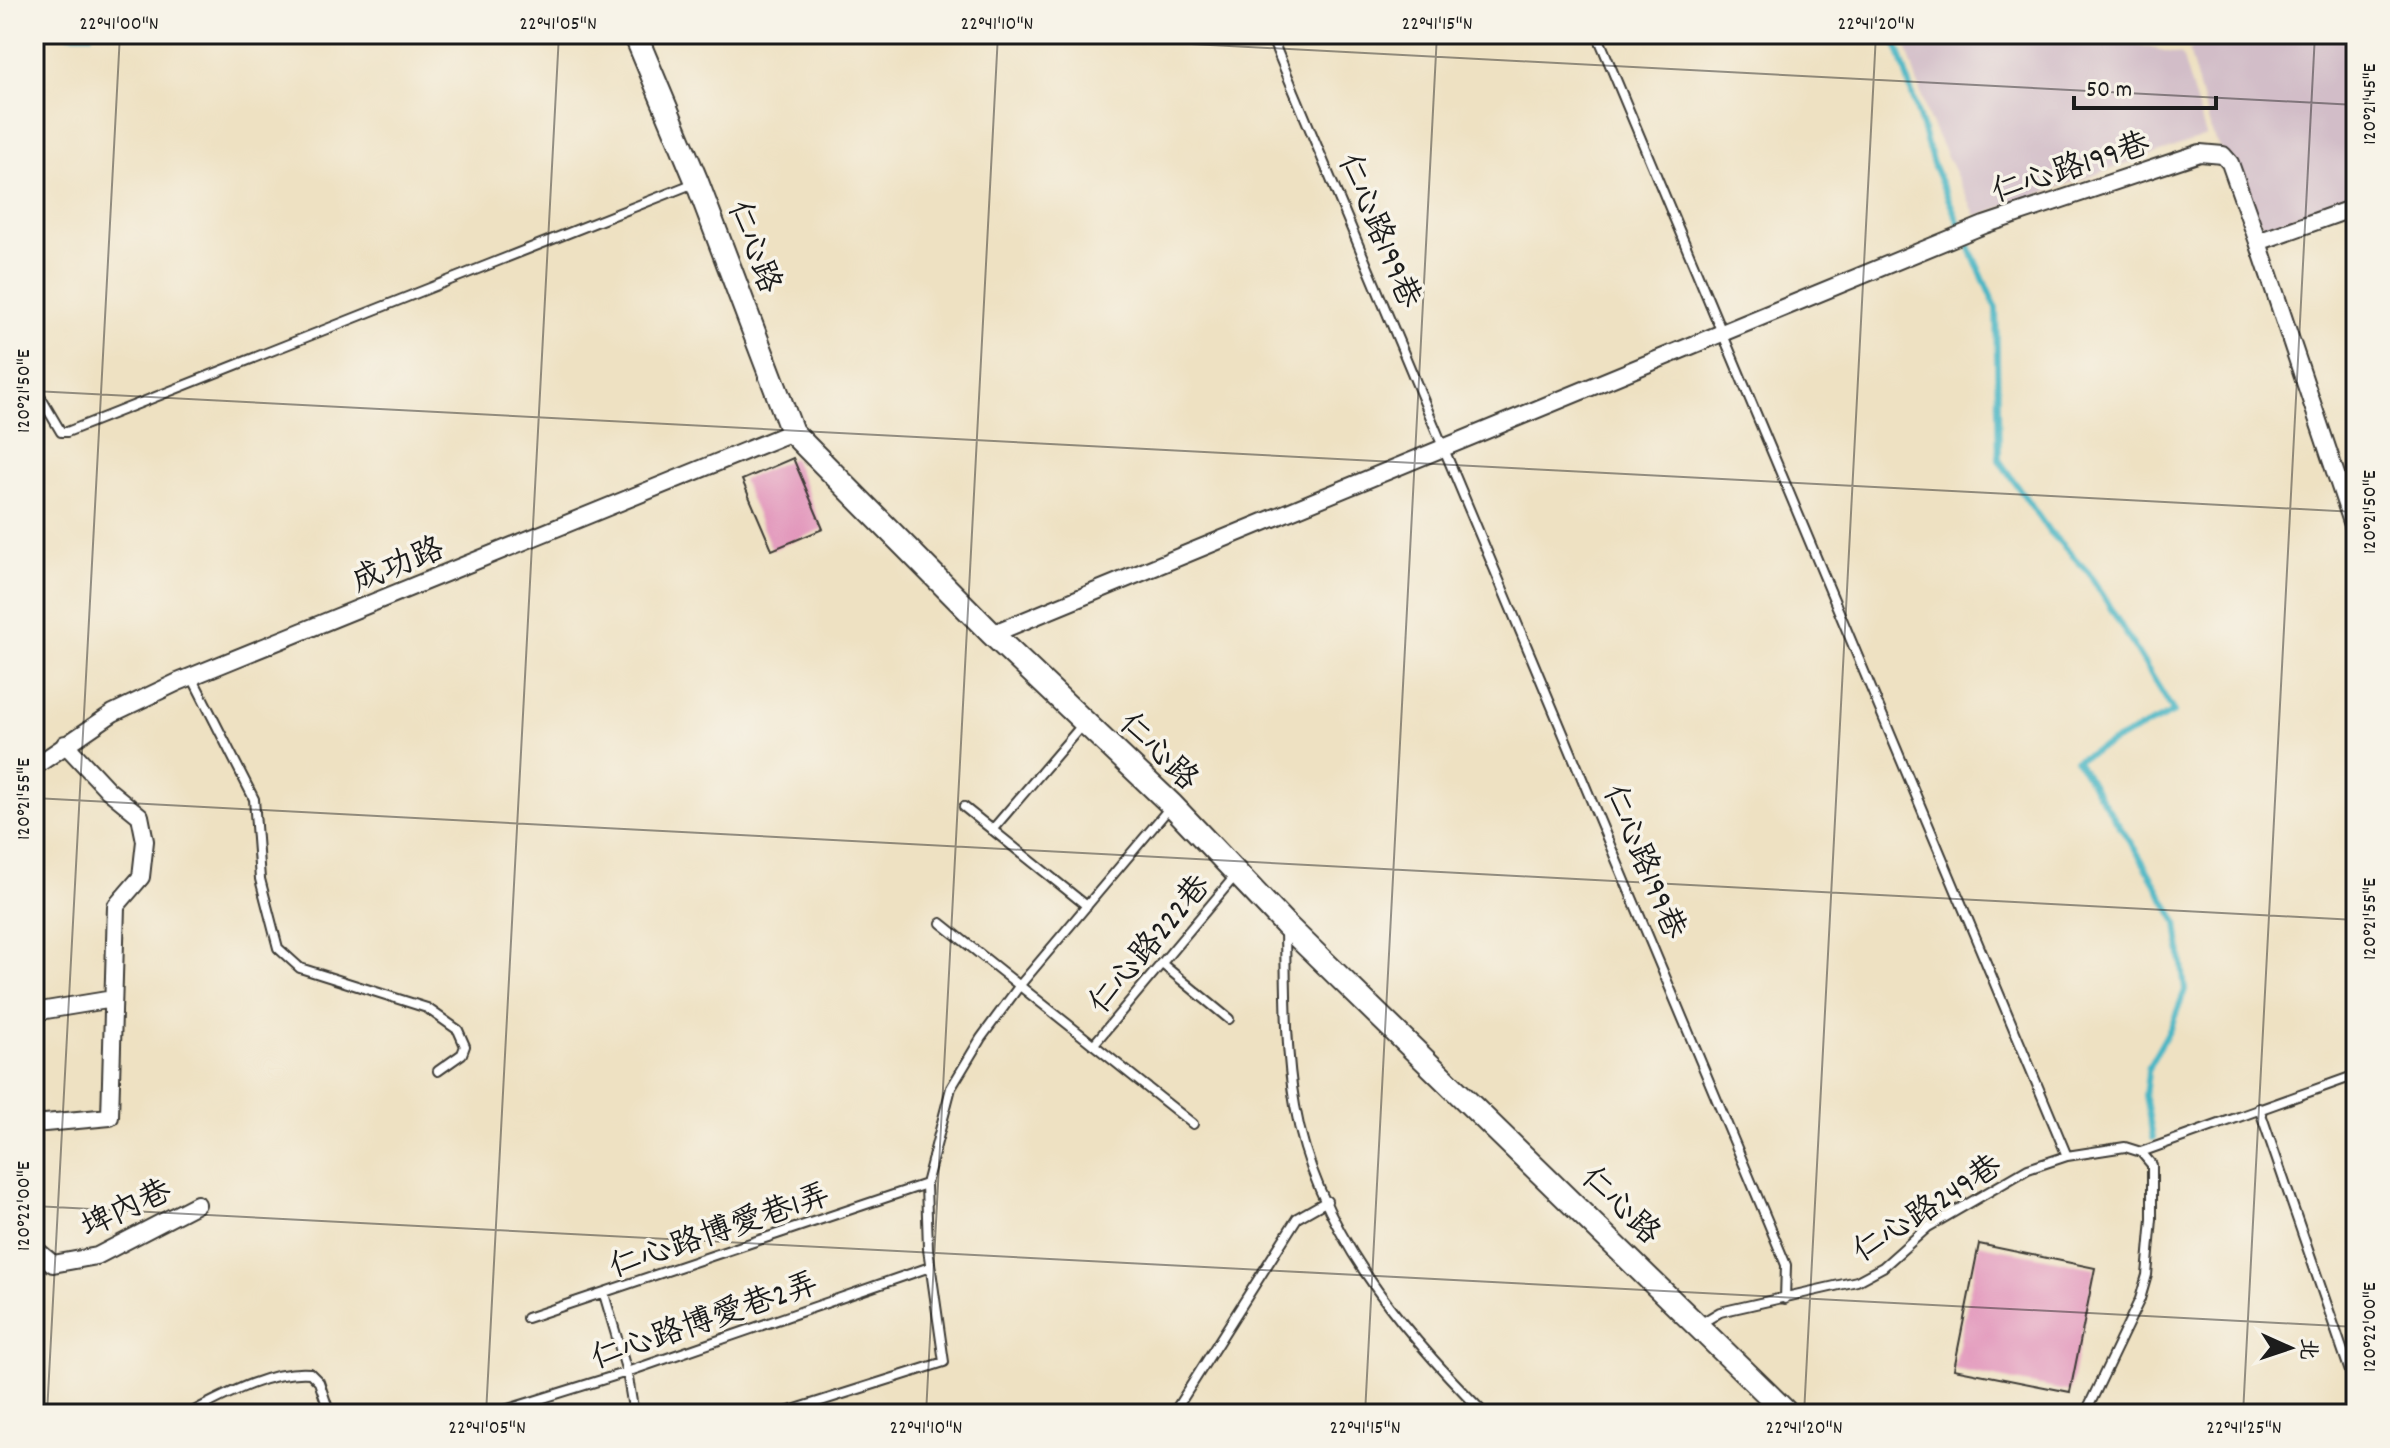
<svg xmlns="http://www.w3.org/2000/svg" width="2390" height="1448" font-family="Dekko,'LXGW WenKai TC',sans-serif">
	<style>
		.industrial { fill: #d2bdc8 }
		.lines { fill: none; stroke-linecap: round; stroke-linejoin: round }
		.stream { stroke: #49b6c4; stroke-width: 6 }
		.building { fill: #e192b9 }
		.lane-casing { stroke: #3c3a35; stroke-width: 12 }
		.street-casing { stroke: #3c3a35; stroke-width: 20 }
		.secondary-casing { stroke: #3c3a35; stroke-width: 26 }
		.lane { stroke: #fff; stroke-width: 8 }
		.street { stroke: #fff; stroke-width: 16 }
		.secondary { stroke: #fff; stroke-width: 22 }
		.ticks { fill: none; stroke: #1c1c1c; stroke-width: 2; stroke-opacity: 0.45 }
		.labels { text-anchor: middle; stroke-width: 7; stroke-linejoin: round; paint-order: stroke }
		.street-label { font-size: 32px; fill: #1c1c1c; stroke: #f7f3e8 }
		.neatline { fill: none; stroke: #1c1c1c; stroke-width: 3 }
		.ticks-label { font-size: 20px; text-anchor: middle; fill: #1c1c1c }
	</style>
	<rect width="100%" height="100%" fill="#f7f3e8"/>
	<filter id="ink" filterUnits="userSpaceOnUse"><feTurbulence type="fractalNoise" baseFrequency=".0125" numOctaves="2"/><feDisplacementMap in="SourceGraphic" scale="16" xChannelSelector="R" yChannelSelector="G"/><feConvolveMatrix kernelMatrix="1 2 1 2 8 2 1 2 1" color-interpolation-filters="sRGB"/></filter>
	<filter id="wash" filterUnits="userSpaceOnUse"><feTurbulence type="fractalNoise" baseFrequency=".006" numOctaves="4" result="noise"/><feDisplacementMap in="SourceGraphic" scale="32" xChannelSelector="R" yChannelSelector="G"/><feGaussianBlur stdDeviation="1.8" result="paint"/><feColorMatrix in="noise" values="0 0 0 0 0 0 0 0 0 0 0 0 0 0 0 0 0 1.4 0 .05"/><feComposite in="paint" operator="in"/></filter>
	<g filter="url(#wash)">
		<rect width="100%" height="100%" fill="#eee1c2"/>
		<path class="industrial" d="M1902,34h190l90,21 24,81 -230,80 -47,-97z
			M2207,34h149v158l-92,36 -53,-97 -22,-80z"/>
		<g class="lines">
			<path class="stream" d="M69,34h21
				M1890,34l9,17 34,113 63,144 3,152 50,71 40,42 85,139 -98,48 64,97 37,65 8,68 -14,37 -22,39 -4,29 8,43"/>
		</g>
		<g id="blocks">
			<path class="building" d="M793,458l30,71 -51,21 -30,-70z
				M1979,1244l116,24 -25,124 -116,-23z"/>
		</g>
	</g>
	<g filter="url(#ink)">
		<use href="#blocks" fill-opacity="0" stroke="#3c3a35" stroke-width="2"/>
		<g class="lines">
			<defs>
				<path id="lane" d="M1270,34l516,1231 -1,34
					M1597,34l470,1122
					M34,395l7,3 20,34h6l630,-250
					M192,677l62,122 6,80 18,69 22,20 127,40 31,22 7,16 -3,8 -24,17
					M964,807l123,99
					M992,830l91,-106
					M941,923l252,201
					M1285,929c1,59 0,119 10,177 21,122 105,223 190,308
					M1161,963l68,56
					M1094,1044l141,-168
					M2259,1108l97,281
					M2141,1152l215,-77
					M604,1294l23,78 7,42
					M527,1318l399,-134
					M1700,1324l20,-12 137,-31 26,-14 45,-40 100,-58 39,-13 58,-9 16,5 11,13v54l-5,56 -7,24 -55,115
					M188,1414c35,-18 81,-44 122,-41l9,9 11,32
					M492,1414l135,-42 303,-105
					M780,1414l164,-52 -16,-113 -2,-65 25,-96 30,-50 39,-53 151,-179
					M1173,1414l124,-196 30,-17"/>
				<path id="street" d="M2258,242l98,292
					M992,634l992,-409 216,-72 23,2 7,8 28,79 98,-35
					M34,767l79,-54 65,-31 614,-250
					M34,1012l79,-13
					M34,1124l76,-7 6,-211 25,-29 4,-36 -5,-25 -32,-26 -43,-46
					M34,1248l19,16 44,-8 100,-52"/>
				<path id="secondary" d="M635,34l62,148 95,250 200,202 180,171 113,119 503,490"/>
			</defs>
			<use href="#lane" class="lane-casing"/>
			<use href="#street" class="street-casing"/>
			<use href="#secondary" class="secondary-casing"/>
			<use href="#lane" class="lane"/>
			<use href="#street" class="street"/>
			<use href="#secondary" class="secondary"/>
		</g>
	</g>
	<path class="ticks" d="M1002,34l1354,71M34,391l2322,121M34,798l2322,122M34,1206l2322,121M47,1414l73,-1380M486,1414l73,-1380M926,1414l72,-1380M1365,1414l72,-1380M1804,1414l72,-1380M2243,1414l72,-1380"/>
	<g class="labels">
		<g class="street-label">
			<text transform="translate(2070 166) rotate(-18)" y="11">仁心路199巷</text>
			<text transform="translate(1381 230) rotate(67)" y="11">仁心路199巷</text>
			<text transform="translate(756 246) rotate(69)" y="11">仁心路</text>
			<text transform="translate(397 563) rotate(-22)" y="11">成功路</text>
			<text transform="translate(1160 750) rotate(44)" y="11">仁心路</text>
			<text transform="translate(1646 861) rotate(67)" y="11">仁心路199巷</text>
			<text transform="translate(1148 943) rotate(-50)" y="11">仁心路222巷</text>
			<text transform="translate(1622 1204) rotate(44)" y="11">仁心路</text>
			<text transform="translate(125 1207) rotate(-25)" y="11">埤內巷</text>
			<text transform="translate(1926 1207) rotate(-33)" y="11">仁心路249巷</text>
			<text transform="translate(719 1229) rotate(-19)" y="11">仁心路博愛巷1弄</text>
			<text transform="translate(704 1319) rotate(-19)" y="11">仁心路博愛巷2弄</text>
		</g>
	</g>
	<rect width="2390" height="1448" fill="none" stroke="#f7f3e8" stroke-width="88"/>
	<g transform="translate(2290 1348) rotate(93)" stroke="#f7f3e8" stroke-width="6" paint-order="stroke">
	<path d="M0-6L14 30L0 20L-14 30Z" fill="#1c1c1c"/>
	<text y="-12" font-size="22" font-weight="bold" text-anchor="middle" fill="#1c1c1c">北</text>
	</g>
	<path d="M2074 96v12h142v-12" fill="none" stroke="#1c1c1c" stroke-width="4"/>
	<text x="2086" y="96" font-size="24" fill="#1c1c1c" stroke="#f7f3e8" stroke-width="6" paint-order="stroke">50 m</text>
	<rect x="44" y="44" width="2302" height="1360" class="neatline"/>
	<g class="ticks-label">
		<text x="119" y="29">22°41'00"N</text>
		<text x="558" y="29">22°41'05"N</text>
		<text x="997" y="29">22°41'10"N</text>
		<text x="1437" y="29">22°41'15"N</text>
		<text x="1876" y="29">22°41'20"N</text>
		<text transform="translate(2368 104) rotate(-90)" y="7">120°21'45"E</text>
		<text transform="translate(22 391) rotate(-90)" y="7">120°21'50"E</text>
		<text transform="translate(2368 512) rotate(-90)" y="7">120°21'50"E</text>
		<text transform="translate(22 799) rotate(-90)" y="7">120°21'55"E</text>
		<text transform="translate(2368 919) rotate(-90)" y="7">120°21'55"E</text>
		<text transform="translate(22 1206) rotate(-90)" y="7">120°22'00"E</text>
		<text transform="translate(2368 1327) rotate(-90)" y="7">120°22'00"E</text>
		<text x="487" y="1433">22°41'05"N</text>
		<text x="926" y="1433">22°41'10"N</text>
		<text x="1365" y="1433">22°41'15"N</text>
		<text x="1804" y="1433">22°41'20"N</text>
		<text x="2244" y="1433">22°41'25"N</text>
	</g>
</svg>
